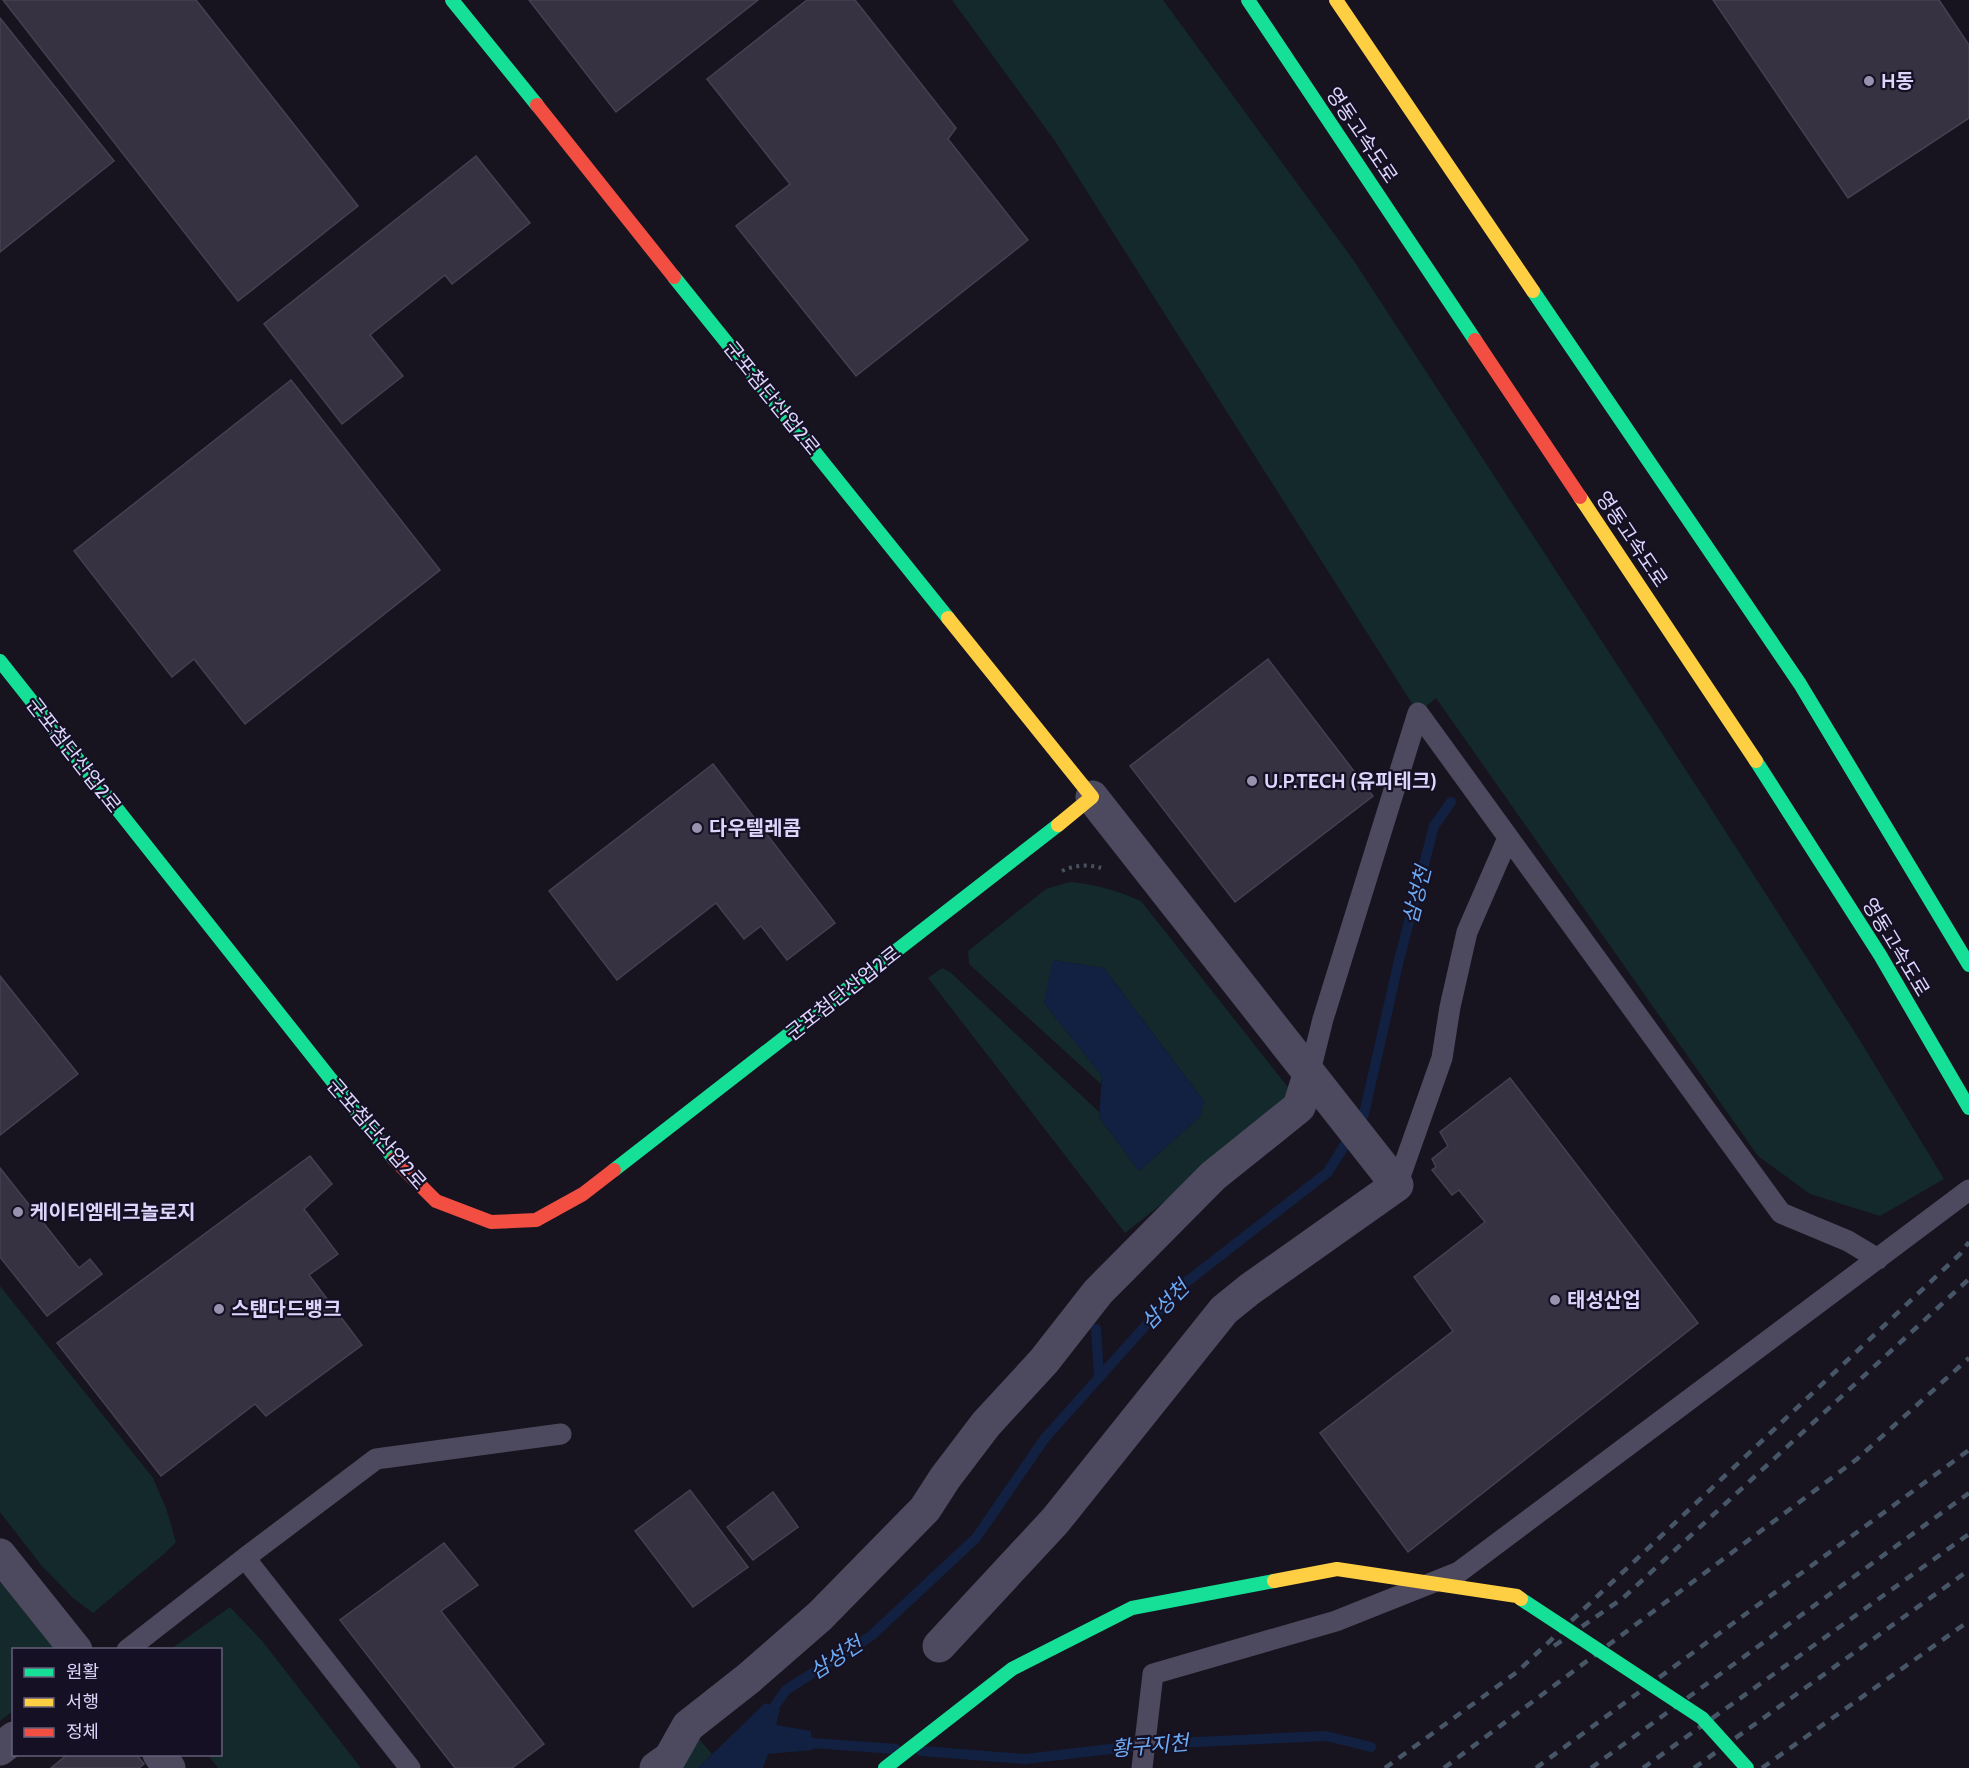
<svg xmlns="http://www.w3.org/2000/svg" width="1969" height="1768" font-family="Cabin,'Noto Sans KR',sans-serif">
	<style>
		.green { fill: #14292b }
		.water { fill: #122142 }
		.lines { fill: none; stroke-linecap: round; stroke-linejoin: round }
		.stream { stroke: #122142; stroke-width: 10 }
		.building { fill: #363241; stroke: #454052; stroke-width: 1.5 }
		.path { stroke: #48525f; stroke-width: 4; stroke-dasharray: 3 4.5; stroke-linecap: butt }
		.lane { stroke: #4d4a5f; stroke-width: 21 }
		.street { stroke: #4d4a5f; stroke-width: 33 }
		.fast { stroke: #16e098; stroke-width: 14 }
		.slow { stroke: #ffcf43; stroke-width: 14 }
		.jam { stroke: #f24e42; stroke-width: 14 }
		.rail { stroke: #475667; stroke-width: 4.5; stroke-dasharray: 9 8; stroke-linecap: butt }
		.fast-bridge { stroke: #16e098; stroke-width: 14 }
		.slow-bridge { stroke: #ffcf43; stroke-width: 14 }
		.poi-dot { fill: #9892af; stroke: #151024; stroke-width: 2 }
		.labels { text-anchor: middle; stroke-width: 4.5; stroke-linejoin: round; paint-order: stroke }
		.poi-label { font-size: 20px; font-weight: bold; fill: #ddd6fc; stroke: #151024; text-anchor: start }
		.street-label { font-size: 20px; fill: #ddd6fc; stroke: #151024 }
		.water-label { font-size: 21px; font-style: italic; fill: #6cabf4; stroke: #151024 }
	</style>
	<rect width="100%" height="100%" fill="#17141f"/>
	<path class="green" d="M952,0h211l191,261 352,540 153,238 85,140 -64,37 -70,-22 -52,-38 -322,-458 -18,15 -363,-572z
		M1070,882c26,2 47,9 71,19l150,190 -6,15 -160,127 -197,-255 14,-10 8,4 149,140v5l40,54 61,-54 4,-16 -100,-133 -50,-8 -10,43 58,73 -1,8 -132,-120 -1,-13 78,-62z
		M0,1286l153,192 13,30 10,34 -12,12 -71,59 -20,-15 -32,-33 -41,-53z
		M0,1582l55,67 -41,1 -1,61 -13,10z
		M230,1607l33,35 98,126h-143l-10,-13 12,-1v-104l-49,-1z
		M688,1726l24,28 -14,14h-42z"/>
	<path class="water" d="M1053,960l51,8 100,133 -4,16 -61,54 -40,-54 3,-41 -58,-73z
		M765,1703l15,6 -4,16 35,6 2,19 -45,4 -5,14h-65z"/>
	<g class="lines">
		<path class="stream" d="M1096,1329l3,47
			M766,1718l20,-28 85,-54 105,-98 69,-100 135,-151 148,-115 36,-58 35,-154 35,-134 17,-24
			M798,1742l98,7
			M921,1751l104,8 128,-15 173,-8 45,11"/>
	</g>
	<path class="building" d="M3,0h193l162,206 -120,95z
		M529,0h229l-142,112z
		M807,0h48l101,128 -8,11 80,101 -172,136 -120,-150 54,-42 -83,-105z
		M1713,0h226l30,45v73l-121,80z
		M0,18l114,143 -114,91z
		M476,156l54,67 -78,61 -7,-9 -75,60 33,41 -61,48 -78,-100z
		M291,380l149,190 -195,154 -51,-65 -22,18 -98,-126z
		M1268,659l105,137 -138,106 -105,-136z
		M713,764l122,159 -48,37 -26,-34 -17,13 -28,-36 -99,77 -68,-89z
		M0,976l78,98 -78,61z
		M1510,1078l188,245 -290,229 -88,-119 133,-102 -39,-54 71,-55 -26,-32 -7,5 -20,-25 4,-3 -4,-8 16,-13 -8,-14z
		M310,1156l22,28 -28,25 34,45 -29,21 53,70 -96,71 -11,-12 -94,72 -104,-133z
		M0,1168l79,100 11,-9 12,15 -55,42 -47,-59z
		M690,1490l58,77 -55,40 -58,-76z
		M773,1492l25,35 -45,33 -26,-33z
		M444,1543l34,42 -37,26 103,133 -32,24h-57l-115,-148z
		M68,1754h68l8,10 -5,4h-88z"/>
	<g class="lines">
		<path class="path" d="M1062,871c12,-6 26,-7 39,-3"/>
		<path class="lane" d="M1418,713l363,500 67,28 30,18
			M1309,1075l14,-56 95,-306
			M1397,1185l45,-127 8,-51 17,-75 41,-94
			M245,1558l131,-99 185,-25
			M127,1650l118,-92 165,210
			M1142,1768l11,-94 183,-53 123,-49 510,-382"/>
		<path class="street" d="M0,1555l76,95
			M939,1646l116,-125 169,-211 26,-21 147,-104 -305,-388
			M0,1749l14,-11
			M159,1754l10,14
			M656,1768l14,-10 18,-32 61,-48 71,-62 105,-107 20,-31 41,-54 58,-63 54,-69 115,-116 86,-69 10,-32"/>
		<path class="fast" d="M452,0l85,105
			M1248,0l227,340
			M674,277l274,341
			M1533,291l267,393 169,281
			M0,661l394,498
			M1756,761l124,194 89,153
			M614,1170l444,-345"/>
		<path class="slow" d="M1336,0l197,291
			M1580,497l176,264
			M948,618l144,179 -34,28"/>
		<path class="jam" d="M537,105l137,172
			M1475,340l105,157
			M394,1159l42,42 55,21 45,-2 47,-26 31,-24"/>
		<path class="rail" d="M1554,1646l69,-48 346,-319
			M1385,1768l132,-96 443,-418 9,-12
			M1444,1768l413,-309 112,-101
			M1536,1768l433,-318
			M1591,1768l378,-275
			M1643,1768l326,-234
			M1694,1768l275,-198
			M1762,1768l207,-147"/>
		<path class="fast-bridge" d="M1521,1599l181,119 45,50
			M885,1768l127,-99 120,-61 142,-27"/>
		<path class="slow-bridge" d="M1274,1581l63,-12 180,27 4,3"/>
	</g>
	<g class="poi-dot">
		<circle cx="1869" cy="81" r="6"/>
		<circle cx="1252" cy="781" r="6"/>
		<circle cx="697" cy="828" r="6"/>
		<circle cx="18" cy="1212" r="6"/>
		<circle cx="1555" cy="1300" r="6"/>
		<circle cx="219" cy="1309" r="6"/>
	</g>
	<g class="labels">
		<g class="poi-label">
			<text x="1881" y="88">H동</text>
			<text x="1264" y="788">U.P.TECH (유피테크)</text>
			<text x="709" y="835">다우텔레콤</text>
			<text x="30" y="1219">케이티엠테크놀로지</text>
			<text x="1567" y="1307">태성산업</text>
			<text x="231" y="1316">스탠다드뱅크</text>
		</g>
		<g class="street-label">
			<text transform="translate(1362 135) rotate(56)" y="7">영동고속도로</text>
			<text transform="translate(772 398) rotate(51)" y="7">군포첨단산업2로</text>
			<text transform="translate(1632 539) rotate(56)" y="7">영동고속도로</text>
			<text transform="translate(74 755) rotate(52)" y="7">군포첨단산업2로</text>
			<text transform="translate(1896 947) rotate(59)" y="7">영동고속도로</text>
			<text transform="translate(843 993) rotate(-38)" y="7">군포첨단산업2로</text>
			<text transform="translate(377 1134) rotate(49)" y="7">군포첨단산업2로</text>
		</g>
		<g class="water-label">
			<text transform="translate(1417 895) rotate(-76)" y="7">삼성천</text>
			<text transform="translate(1165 1305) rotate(-46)" y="7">삼성천</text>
			<text transform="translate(836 1658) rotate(-33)" y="7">삼성천</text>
			<text transform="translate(1150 1746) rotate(-5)" y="7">황구지천</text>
		</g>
	</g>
	<rect x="12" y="1648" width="210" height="108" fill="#151024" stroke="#655f7a" stroke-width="1.5"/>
	<rect x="24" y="1668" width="30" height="9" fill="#16e098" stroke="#655f7a" stroke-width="1.5"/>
	<text x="66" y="1678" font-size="18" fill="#ddd6fc">원활</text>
	<rect x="24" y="1698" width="30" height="9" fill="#ffcf43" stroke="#655f7a" stroke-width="1.5"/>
	<text x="66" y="1708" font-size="18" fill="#ddd6fc">서행</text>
	<rect x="24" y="1728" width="30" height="9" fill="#f24e42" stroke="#655f7a" stroke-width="1.5"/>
	<text x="66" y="1738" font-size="18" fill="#ddd6fc">정체</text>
</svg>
